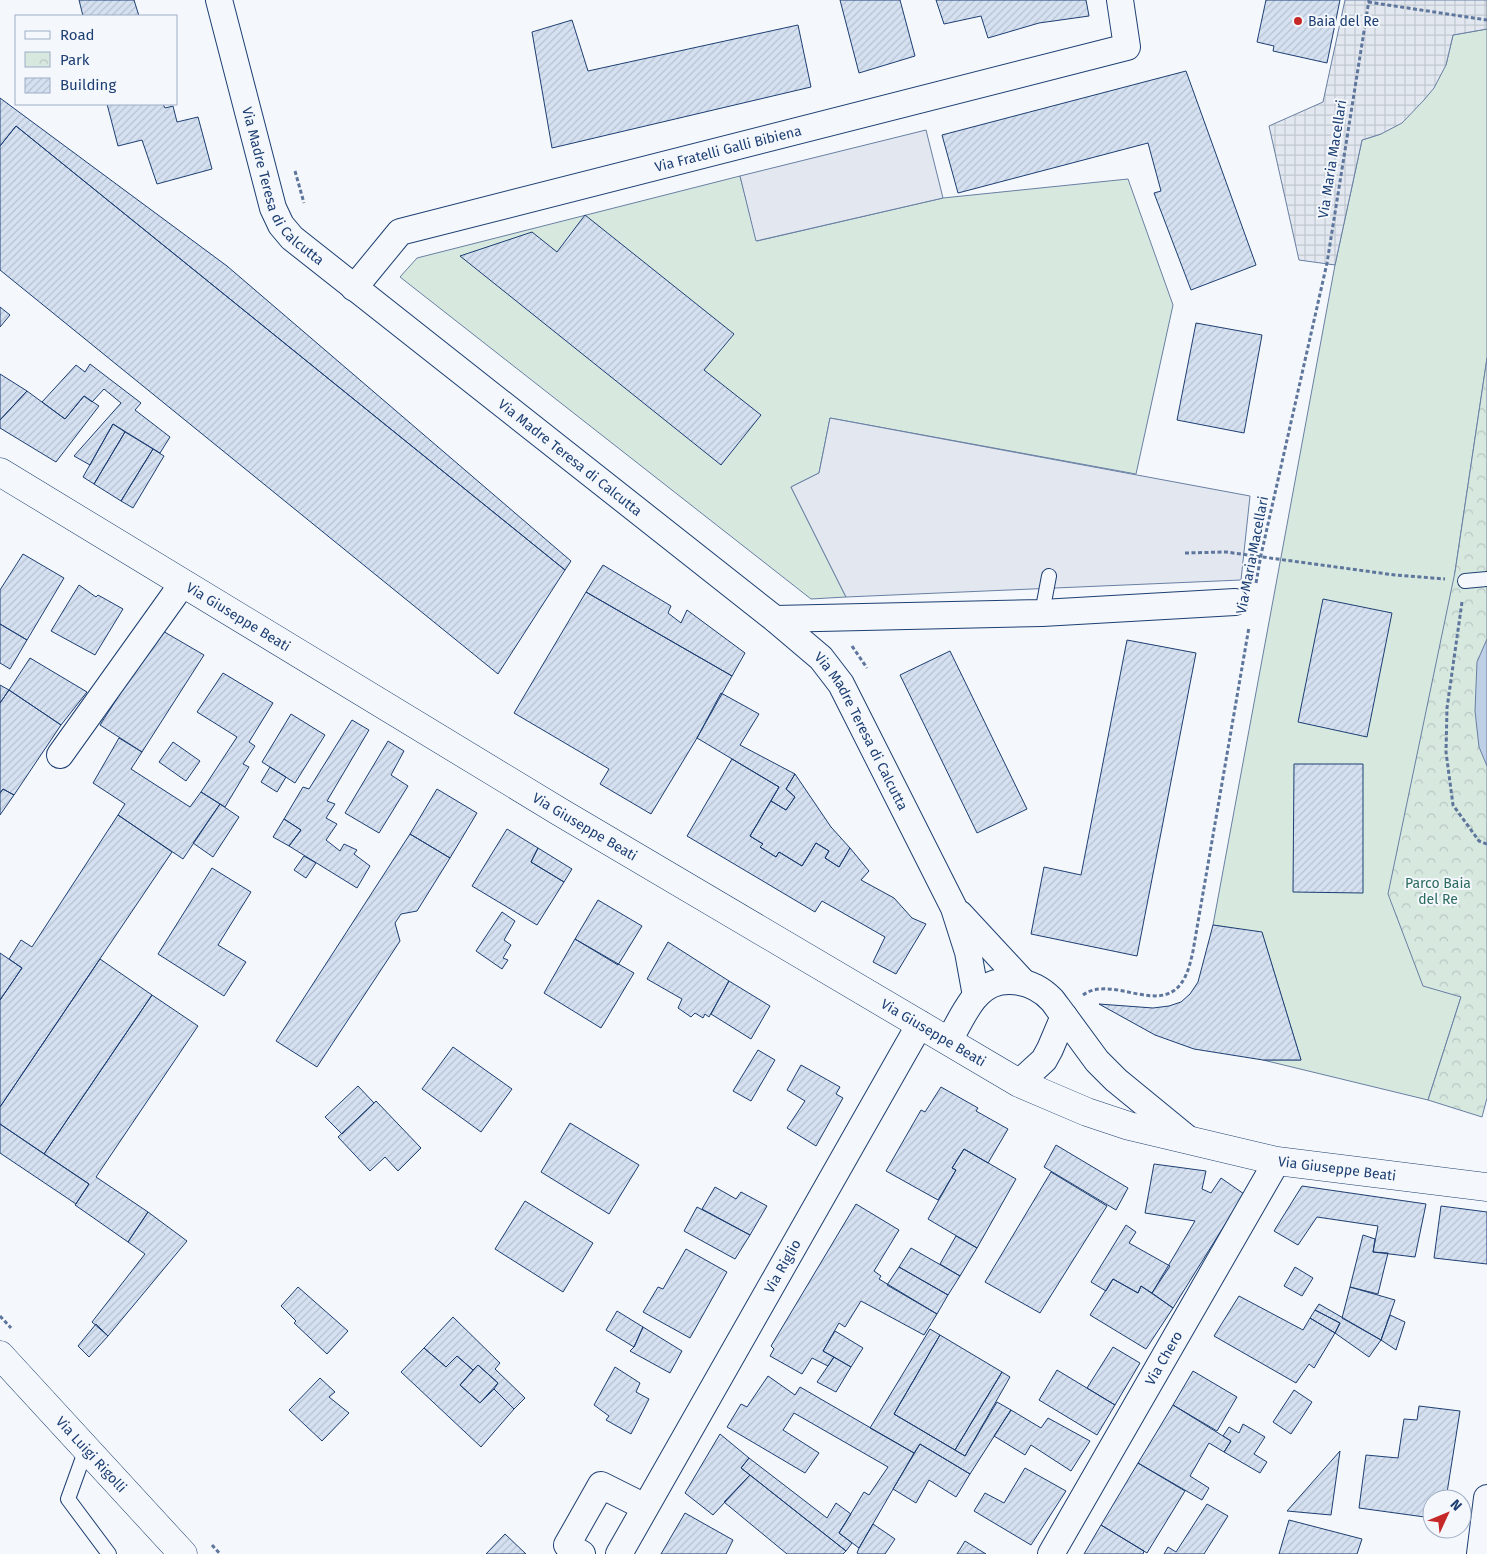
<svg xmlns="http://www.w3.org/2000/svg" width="1487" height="1554" font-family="'Fira Sans',sans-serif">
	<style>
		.grass { fill: #d7e8df; stroke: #687fa3 }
		.park { fill: url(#park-crowns); stroke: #687fa3 }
		.parking { fill: #e3e8f0; stroke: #687fa3 }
		.plaza { fill: url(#plaza-grid); stroke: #687fa3 }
		.water { fill: #bed0e5; stroke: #687fa3 }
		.building { fill: url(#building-hatch); stroke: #1d3f73 }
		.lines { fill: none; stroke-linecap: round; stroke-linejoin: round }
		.service-casing { stroke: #1d3f73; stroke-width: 16 }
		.minor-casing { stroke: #1d3f73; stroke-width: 28 }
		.tertiary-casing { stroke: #1d3f73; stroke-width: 29 }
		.secondary-casing { stroke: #1d3f73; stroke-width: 29 }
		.path { stroke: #5e769c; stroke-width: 3; stroke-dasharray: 4 2.5; stroke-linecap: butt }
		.service { stroke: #f4f7fb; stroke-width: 14 }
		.minor { stroke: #f4f7fb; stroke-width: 26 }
		.tertiary { stroke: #f4f7fb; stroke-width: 28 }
		.secondary { stroke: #f4f7fb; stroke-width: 28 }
		.poi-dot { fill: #c62828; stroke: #f4f7fb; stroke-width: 2 }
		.labels { text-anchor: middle; stroke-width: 4; stroke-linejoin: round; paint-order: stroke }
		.poi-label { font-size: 14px; fill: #1d3f73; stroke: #f4f7fb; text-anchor: start }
		.street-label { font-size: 14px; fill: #1d3f73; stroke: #f4f7fb }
		.park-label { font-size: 14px; fill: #2c6c60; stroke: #f4f7fb }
	</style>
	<defs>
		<pattern id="park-crowns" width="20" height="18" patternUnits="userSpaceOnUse" patternTransform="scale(1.25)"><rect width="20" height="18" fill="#d7e8df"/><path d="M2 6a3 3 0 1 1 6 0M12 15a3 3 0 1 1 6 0" fill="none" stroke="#b8c8c3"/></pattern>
		<pattern id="plaza-grid" width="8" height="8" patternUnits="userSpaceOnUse" patternTransform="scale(1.25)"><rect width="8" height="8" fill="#e3e8f0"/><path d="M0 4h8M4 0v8" fill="none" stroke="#c2c8d1"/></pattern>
		<pattern id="building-hatch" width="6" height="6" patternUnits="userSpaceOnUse" patternTransform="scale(1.25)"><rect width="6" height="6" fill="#d5e0f0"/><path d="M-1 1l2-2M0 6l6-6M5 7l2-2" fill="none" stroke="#b6c1d1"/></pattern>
	</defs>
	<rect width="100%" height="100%" fill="#f4f7fb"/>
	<path class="grass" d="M1487,29v329l-32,214 6,425 -33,103 -165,-40h38l-39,-127 -49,-8 122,-660 27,-125 19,-6 65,-69 7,-30z
		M740,176l17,65 186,-43 185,-19 45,126 -37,169 -306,-56 -11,55 -28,14 55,110 -35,2 -411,-322 17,-19z"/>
	<path class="park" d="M1487,358v740l-5,19 -54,-17 33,-103 -38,-11 -35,-92 67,-322z"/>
	<path class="parking" d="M926,130l17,68 -187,43 -16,-65z
		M830,418l420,78 -9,84 -395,17 -55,-110 28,-14z"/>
	<path class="plaza" d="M1345,0h142v29l-34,6 -7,30 -12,23 -10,12 -22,23 -21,11 -19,6 -27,125 -36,-5 -30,-134 54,-24z"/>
	<path class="water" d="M1487,639v127l-8,-19 -4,-36 2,-49z"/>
	<path class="building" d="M79,0h55l5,16h-56z
		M840,0h60l15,56 -56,17z
		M936,0h150l3,16 -50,7 -51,15 -7,-22 -37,8z
		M1266,0h74l-13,63 -54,-12 1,-5 -17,-4z
		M572,20l16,51 210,-46 13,62 -259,61 -20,-116z
		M1186,71l70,194 -65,25 -37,-97 7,-2 -13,-48 -190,50 -16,-58z
		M0,98l227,168 344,295 -6,9 -549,-444 -16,20z
		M107,104h56l2,4 8,-2 4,16 21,-5 14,52 -55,15 -15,-44 -24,6z
		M16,126l549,444 -67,104 -498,-404v-124z
		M585,215l149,119 -30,36 57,45 -40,50 -261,-209 72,-24 25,20z
		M0,307l10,8 -10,12z
		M1196,323l66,12 -18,98 -67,-13z
		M90,364l51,39 -6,7 35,27 -10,16 -47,-29 -23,41 -16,-9 47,-53 -17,-14 -12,13 -8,-6 -19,23 -23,-17 34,-37 9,7z
		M0,374l27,17 -27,29z
		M27,391l38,28 19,-23 15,10 -43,56 -56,-34v-8z
		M113,424l12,8 -31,52 -11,-7z
		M125,432l28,17 -32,52 -27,-17z
		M153,449l11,7 -31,52 -12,-7z
		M23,554l41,24 -37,62 -27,-16v-34z
		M603,565l68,41 -3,7 13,10 6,-13 58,43 -13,23 -146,-84z
		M79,585l17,12 2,-2 25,14 -28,46 -44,-24z
		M586,592l146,84 -35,62 -46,76 -51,-30 9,-15 -95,-56z
		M1323,599l69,14 -25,124 -69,-15z
		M0,624l27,16 -17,29 -10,-6z
		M161,630l43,25 -62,97 -42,-27z
		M1127,640l69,13 -59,303 -106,-22 13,-67 37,8z
		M950,651l77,158 -50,24 -77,-158z
		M30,658l57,34 -26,33 -52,-35z
		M223,673l50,30 -24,39 6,4 -12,18 6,3 -24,40 -24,-15 36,-55 -40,-25z
		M0,685l9,5 -9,13z
		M9,690l52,35 -47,70 -11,-6 -3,4v-90z
		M721,693l38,21 -19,31 55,29 -9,15 9,8 -9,13 -15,-9 8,-14 -82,-49z
		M291,714l34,21 -30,48 -33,-21z
		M352,720l17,10 -42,71 8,3 -9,14 11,6 -11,16 14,11 4,-7 13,6 -3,4 16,12 -13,22 -68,-42 12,-16 -17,-11 19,-32 6,2z
		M119,738l23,14 -11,17 59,38 11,-15 19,12 -37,55 -65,-44 7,-11 -32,-21z
		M388,741l16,10 -13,24 17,11 -29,47 -34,-20z
		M173,742l27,19 -14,20 -27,-19z
		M732,759l47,28 -29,49 13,8 -3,3 16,10 3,-5 23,14 14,-23 13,8 -4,7 14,9 11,-19 19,23 -8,9 33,18 18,20 14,6 -30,50 -23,-12 12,-25 -63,-36 -7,11 -128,-76z
		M1294,764h69v129l-70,-1z
		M270,767l16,10 -9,15 -16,-10z
		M795,774l36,53 19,21 -11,19 -14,-9 4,-7 -13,-8 -14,23 -23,-14 -3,5 -16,-10 3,-3 -13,-8 21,-35 15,9 9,-13 -9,-8z
		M3,789l11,6 -14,20v-22z
		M437,789l40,24 -27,45 -40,-24z
		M220,804l19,13 -26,40 -20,-14z
		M118,815l54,37 -172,255v-107l22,-32 -13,-9 12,-19 11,7z
		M284,819l17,11 -12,16 -16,-9z
		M507,829l31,19 -7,14 33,20 -27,43 -65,-39z
		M410,834l40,24 -33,53 -16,3 -6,9 5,18 -83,126 -41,-26z
		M538,848l34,21 -8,13 -33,-20z
		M304,856l12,7 -10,15 -12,-8z
		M212,868l39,24 -33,53 28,17 -22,34 -66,-42z
		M598,900l44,26 -24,39 -43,-26z
		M502,912l13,9 -11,19 7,5 -8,13 5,2 -6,9 -26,-18z
		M1213,925l49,7 39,128h-38l-69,-11 -39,-14 -56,-31 54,4 16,-2 12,-4 9,-8 8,-12z
		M575,939l59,34 -33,55 -57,-35z
		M668,942l61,39 -20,36 -4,-3 -2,4 -8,-5 -4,4 -13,-9 4,-9 -35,-20z
		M0,953l22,15 -22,32z
		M100,959l52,36 -108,159 -44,-30v-17z
		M729,981l41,25 -19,33 -40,-25z
		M152,995l46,31 -102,151 52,35 -20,30 -53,-37 14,-21 -45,-30z
		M453,1047l59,42 -31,43 -59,-43z
		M758,1050l17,10 -24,41 -18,-10z
		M801,1065l39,22 -4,7 7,4 -27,48 -29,-18 18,-27 -18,-11z
		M358,1086l16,17 -32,31 -17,-17z
		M941,1087l37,21 -2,3 32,18 -20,34 -24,-14 -12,19 4,2 -18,30 -52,-29 35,-61 4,2z
		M376,1101l45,47 -23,23 -13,-14 -15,14 -32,-34z
		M570,1123l69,42 -30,49 -68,-42z
		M0,1124l89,60 -13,20 -76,-51z
		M1056,1145l72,43 -12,22 -72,-43z
		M964,1149l52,30 -39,69 -49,-29 28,-49 -4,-2z
		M1154,1164l52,7 -4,18 9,4 10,-15 23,16 -71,114 -21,-15 43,-72 -50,-8z
		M1051,1172l56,34 -67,107 -55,-31z
		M1302,1186l124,18 -11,53 -42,-5 5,-26 -61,-9 -19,28 -24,-14z
		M715,1187l21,12 5,-7 26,14 -17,29 -48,-26z
		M525,1201l68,42 -30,49 -68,-43z
		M856,1204l43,26 -25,41 7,5 -2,3 58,35 -13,21 -63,-34 -16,26 -6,-4 -16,28 11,6 -6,9 -16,-8 -10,16 -32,-18 4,-7 -3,-3z
		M1441,1206l46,6v52l-53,-6z
		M697,1207l53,28 -15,24 -51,-28z
		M148,1212l39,29 -79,95 -16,-14 53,-68 -17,-12z
		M1126,1225l10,7 -7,11 41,23 -18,27 -11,-7 -3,7 -25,-14 -7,12 -15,-9z
		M1363,1235l12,4 -2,13 15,1 -10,41 -28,-7z
		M956,1236l21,12 -17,28 -20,-12z
		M911,1248l49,28 -12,19 -49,-28z
		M686,1249l41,23 -37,66 -47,-26 15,-25 5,2z
		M899,1267l49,28 -11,19 -50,-29z
		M1295,1267l18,11 -11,18 -18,-10z
		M1113,1279l25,14 3,-7 32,22 -27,41 -56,-34z
		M298,1287l50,44 -21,23 -33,-31 2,-2 -15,-15z
		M1350,1287l45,13 -14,40 -39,-22z
		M1239,1296l64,34 7,-12 25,15 -21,35 -5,-4 -13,19 -82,-47z
		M1319,1304l62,36 -12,17 -34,-24 5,-10 -25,-13z
		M1315,1310l25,13 -5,10 -25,-15z
		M617,1311l26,16 -9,20 -28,-17z
		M1390,1315l15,7 -9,28 -15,-10z
		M453,1317l47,46 -5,6 30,29 -11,11 -20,-20 4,-6 -20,-18 -5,5 -16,-14 -11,11 -22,-19z
		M96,1324l12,12 -19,21 -11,-11z
		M643,1327l39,24 -12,22 -40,-22 4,-4z
		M930,1329l10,6 -46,79 71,42 32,-54 14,8 -41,64 -50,-30 -6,9 -44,-25z
		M835,1331l28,17 -12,19 -28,-16z
		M940,1335l62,37 -47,78 -61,-36z
		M1113,1347l27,16 -25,42 -28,-17z
		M424,1348l22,19 11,-11 16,14 -13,15 20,18 14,-14 20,20 -33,38 -80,-75z
		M834,1357l17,10 -15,25 -19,-10z
		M478,1365l20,18 -18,20 -20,-18z
		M615,1367l25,16 -4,9 13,7 -18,35 -25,-14 3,-4 -15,-11z
		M1057,1370l58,35 -18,30 -58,-35z
		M1193,1371l44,26 -20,34 -44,-26z
		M1002,1372l8,5 -45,79 -10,-6z
		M768,1376l27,19 5,-8 114,66 -55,95 -20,-15 25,-41 5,3 19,-28 -94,-54 -11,17 36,23 -14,20 -78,-46 14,-23 6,3z
		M320,1378l15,14 -6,5 20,16 -27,28 -33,-31z
		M1294,1390l18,12 -21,32 -18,-12z
		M1173,1405l58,36 -7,11 -15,-9 -19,33 19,12 -7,12 -64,-37z
		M1419,1406l41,5 -14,88h-14v19l-73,-10 7,-53 32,3 6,-39 13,1z
		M1011,1410l30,18 7,-10 42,23 -19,30 -40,-26 -6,10 -31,-19z
		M1243,1424l22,13 -11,17 13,8 -7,11 -36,-21 7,-11 -8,-5 6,-9 10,6z
		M720,1434l29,24 -8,10 9,7 -37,40 -28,-22z
		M920,1444l50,30 -14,23 -27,-17 -13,23 -23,-14z
		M1340,1451l-9,64 -44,-4z
		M749,1458l78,60 9,-15 15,11 -12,19 13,10 -6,8 -105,-83z
		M1138,1463l47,28 -38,62 -46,-28z
		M1025,1468l41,23 -35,54 -57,-34 11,-18 19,10z
		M750,1475l96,76 -3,3h-56l-63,-52z
		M1207,1504l21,12 -24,38h-40l4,-7 8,5z
		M685,1513l48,27 -7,14h-65z
		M1289,1520l73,19 -5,15h-78z
		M873,1524l22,15 -10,15h-26l-2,-1 2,-5z
		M1101,1525l43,26 -1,3h-59z
		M505,1534l21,20h-40z
		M965,1541l21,13h-29z"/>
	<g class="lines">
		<defs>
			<path id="service" d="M1465,581l22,-2
				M1042,613l7,-37
				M86,1449l-18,50 41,55"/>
			<g id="minor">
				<path id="s1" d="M219,0l54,208 8,17 11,13 483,381 46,39 20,26 113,224 14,44 8,44"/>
				<path id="s2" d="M354,288l46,-56 727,-185 -7,-47"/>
				<path d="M775,619l267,-6 193,-11"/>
				<path d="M60,755l123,-172"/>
				<path d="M960,914l63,68"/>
				<path d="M1064,1016l33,45 19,19 72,59"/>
				<path d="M949,1041c7,-13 18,-36 28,-46 21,-23 56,-15 75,5 4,5 8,11 12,16l-14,33 -6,11 -25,23"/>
				<path d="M582,1554l-15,-9 34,-60 44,22"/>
				<path id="s3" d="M619,1554l301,-530"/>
				<path id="s4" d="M1051,1554l226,-393"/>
				<path d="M1480,1554l7,-56"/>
			</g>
			<g id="tertiary">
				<path id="s5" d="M0,472l560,340 459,271 68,29 42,14 148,35 210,26"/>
			</g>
			<g id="secondary">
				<path id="s6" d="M0,1355l183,199"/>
			</g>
		</defs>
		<use href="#service" class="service-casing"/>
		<use href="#minor" class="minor-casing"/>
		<use href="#tertiary" class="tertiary-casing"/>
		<use href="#secondary" class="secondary-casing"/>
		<path class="path" d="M1368,2l119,18
			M295,171l9,32
			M1185,553l41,-1 169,23 50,4
			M1256,583l5,-28 66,-292 42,-263
			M1462,602l-15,106 -1,44 7,53 26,36 8,3
			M852,646l15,22
			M1083,995c30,-22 81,25 102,-18 4,-8 6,-17 8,-26l56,-324
			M0,1316l11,12
			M212,1545l8,9"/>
		<use href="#service" class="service"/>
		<use href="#minor" class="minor"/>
		<use href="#tertiary" class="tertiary"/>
		<use href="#secondary" class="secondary"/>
	</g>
	<circle class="poi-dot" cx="1298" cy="21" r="5"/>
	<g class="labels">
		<g class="poi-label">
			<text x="1308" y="26">Baia del Re</text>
		</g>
		<g class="street-label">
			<text dy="5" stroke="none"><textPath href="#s2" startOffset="411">Via Fratelli Galli Bibiena</textPath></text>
			<text transform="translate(1332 159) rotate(-81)" y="5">Via Maria Macellari</text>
			<text dy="5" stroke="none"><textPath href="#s1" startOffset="200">Via Madre Teresa di Calcutta</textPath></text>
			<text dy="5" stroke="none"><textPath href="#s1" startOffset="605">Via Madre Teresa di Calcutta</textPath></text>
			<text transform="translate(1252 555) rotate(-79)" y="5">Via Maria Macellari</text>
			<text dy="5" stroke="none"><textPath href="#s5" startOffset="279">Via Giuseppe Beati</textPath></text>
			<text dy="5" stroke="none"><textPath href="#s1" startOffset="1010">Via Madre Teresa di Calcutta</textPath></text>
			<text dy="5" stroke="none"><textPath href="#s5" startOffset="684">Via Giuseppe Beati</textPath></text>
			<text dy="5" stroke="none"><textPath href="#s5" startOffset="1089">Via Giuseppe Beati</textPath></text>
			<text dy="5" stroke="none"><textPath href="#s5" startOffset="1519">Via Giuseppe Beati</textPath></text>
			<text dy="5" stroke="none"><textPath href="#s3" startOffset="331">Via Riglio</textPath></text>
			<text dy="5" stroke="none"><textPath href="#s4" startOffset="226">Via Chero</textPath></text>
			<text dy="5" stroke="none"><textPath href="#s6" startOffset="135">Via Luigi Rigolli</textPath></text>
		</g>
		<g class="park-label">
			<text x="1438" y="888">Parco Baia<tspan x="1438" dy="16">del Re</tspan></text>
		</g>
	</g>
	<rect x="15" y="15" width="162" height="90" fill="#f4f7fb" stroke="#9eadc5"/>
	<rect x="25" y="31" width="25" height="8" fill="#f4f7fb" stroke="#9eadc5"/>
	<text x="60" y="40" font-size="15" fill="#1d3f73">Road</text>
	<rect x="25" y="52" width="25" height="15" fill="url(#park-crowns)" stroke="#9eadc5"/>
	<text x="60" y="65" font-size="15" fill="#1d3f73">Park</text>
	<rect x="25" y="78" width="25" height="15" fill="url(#building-hatch)" stroke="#9eadc5"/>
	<text x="60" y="90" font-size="15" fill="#1d3f73">Building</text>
	<g transform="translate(1447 1514) rotate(46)"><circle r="24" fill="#f4f7fb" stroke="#9eadc5"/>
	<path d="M0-4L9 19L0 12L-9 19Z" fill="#c62828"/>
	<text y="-8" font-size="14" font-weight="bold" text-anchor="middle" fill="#1d3f73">N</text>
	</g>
</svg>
